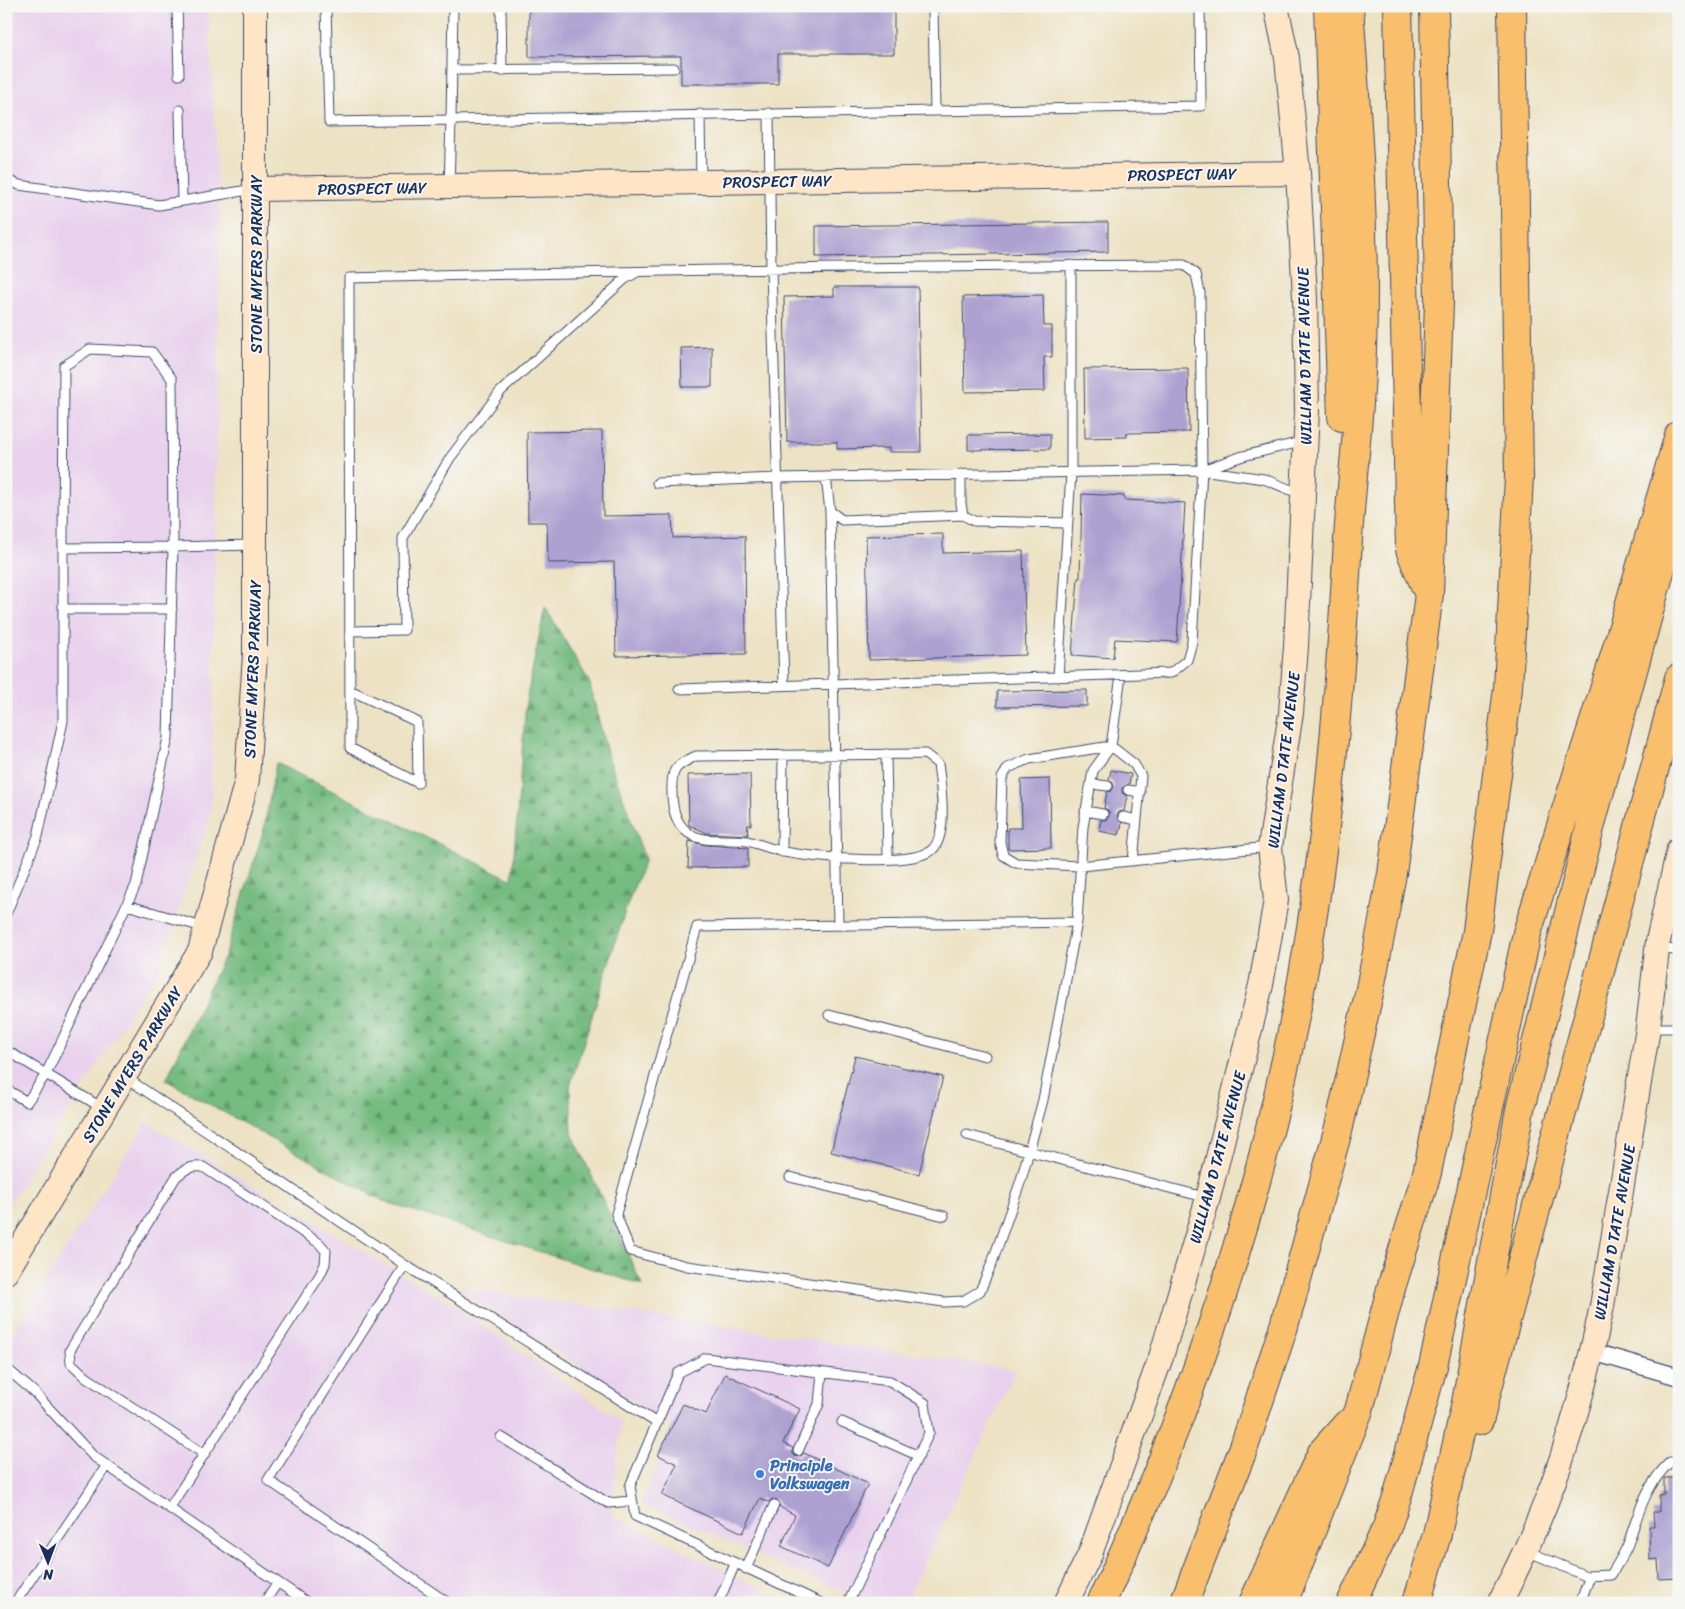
<svg xmlns="http://www.w3.org/2000/svg" width="1685" height="1609" font-family="Sriracha,sans-serif">
	<style>
		.built { fill: #e9d1ed }
		.forest { fill: url(#forest-firs); stroke: #48766f }
		.building { fill: #ada1d1 }
		.lines { fill: none; stroke-linecap: round; stroke-linejoin: round }
		.lane-casing { stroke: #3a4a6d; stroke-width: 11 }
		.street-casing { stroke: #3a4a6d; stroke-width: 19 }
		.secondary-casing { stroke: #3a4a6d; stroke-width: 26 }
		.highway-casing { stroke: #3a4a6d; stroke-width: 30 }
		.lane { stroke: #fff; stroke-width: 9 }
		.street { stroke: #fff; stroke-width: 16 }
		.secondary { stroke: #fde5c5; stroke-width: 24 }
		.highway { stroke: #f9bf6d; stroke-width: 28 }
		.shop-dot { fill: #3f7fe0; stroke: #f6f6f2; stroke-width: 2 }
		.labels { text-anchor: middle; stroke-width: 4; stroke-linejoin: round; paint-order: stroke }
		.street-label { font-size: 16px; fill: #1b2f5e; stroke: #f6f6f2 }
		.shop-label { font-size: 16px; font-weight: bold; fill: #366cbe; stroke: #f6f6f2; text-anchor: start }
	</style>
	<defs>
		<pattern id="forest-firs" width="22" height="20" patternUnits="userSpaceOnUse" patternTransform="scale(1.25)"><rect width="22" height="20" fill="#76bc80"/><path d="M5 1l3.5 6h-7zM16 11l3.5 6h-7z" fill="#60996c"/></pattern>
	</defs>
	<rect width="100%" height="100%" fill="#f6f6f2"/>
	<filter id="ink" filterUnits="userSpaceOnUse"><feTurbulence type="fractalNoise" baseFrequency=".02" numOctaves="2"/><feDisplacementMap in="SourceGraphic" scale="10" xChannelSelector="R" yChannelSelector="G"/><feConvolveMatrix kernelMatrix="1 2 1 2 8 2 1 2 1" color-interpolation-filters="sRGB"/></filter>
	<filter id="wash" filterUnits="userSpaceOnUse"><feTurbulence type="fractalNoise" baseFrequency=".0096" numOctaves="4" result="noise"/><feDisplacementMap in="SourceGraphic" scale="20" xChannelSelector="R" yChannelSelector="G"/><feGaussianBlur stdDeviation="1.12" result="paint"/><feColorMatrix in="noise" values="0 0 0 0 0 0 0 0 0 0 0 0 0 0 0 0 0 1.4 0 .05"/><feComposite in="paint" operator="in"/></filter>
	<g filter="url(#wash)">
		<rect width="100%" height="100%" fill="#ede2c3"/>
		<path class="built" d="M6,6h202l12,227 -9,579 -51,155 -154,241z
			M146,1122l305,182 170,117 -10,94 179,88h-784v-258z
			M457,1287l559,83 -111,233h-36l-228,-99 32,-77z"/>
		<path class="forest" d="M545,607l44,74 18,72 38,106 -19,49 -56,178 2,47 70,152 -259,-84 -217,-121 59,-126 39,-125 12,-66 236,117 14,-178z"/>
		<g id="blocks">
			<path class="building" d="M529,6h365v48h-116v30h-97v-28l-152,1z
				M1108,222v30l-292,5v-31z
				M834,287h84l3,165h-32v-4l-52,1v-7h-50l-3,-145 50,-1z
				M1043,295l1,31h8v31h-8l1,34 -80,1 -2,-95z
				M712,347v40h-30l-1,-39z
				M1188,368l1,64 -62,1v4l-42,1 -1,-69z
				M602,431l1,85 69,-1 1,23 72,-2 1,118 -130,2 -2,-94 -66,1 -1,-41h-19l-1,-90z
				M1050,434v15l-82,1v-15z
				M1082,494l42,2v4l61,3 -8,139 -62,-3 -2,19 -41,-3 6,-77h2z
				M943,534v19l80,-2 3,104 -157,5 -3,-124z
				M1087,690v16l-90,1v-16z
				M1111,770l20,4 -2,10 -7,4v5l5,3 -3,15 -5,1 -2,4 5,7 -3,12 -20,-4 2,-11h5l3,-4v-5l-5,-3 3,-16 4,-1 3,-4 -1,-4 -4,-3z
				M750,774l1,51h-4l1,10 -41,-2 -18,-8 -1,-50z
				M1050,779l1,69 -43,1v-21h14l-1,-48z
				M689,841l16,4 43,3v19l-60,1z
				M855,1056l88,21 -24,97 -88,-22z
				M725,1374l75,35 -17,34 10,5 -1,4 3,4 4,1 5,-4 64,31 -40,84 -47,-22 14,-31 -15,-8 -3,-7 -4,-1 -5,3 -8,-4 -17,35 -81,-38 15,-31 -19,-9 25,-51 23,10z
				M1664,1478h15v100l-20,1 -1,-20 -8,1 -1,-34h5l-1,-14h6v-17l5,-1z"/>
		</g>
	</g>
	<g filter="url(#ink)">
		<use href="#blocks" fill-opacity="0" stroke="#3a4a6d" stroke-width="1"/>
		<g class="lines">
			<defs>
				<path id="lane" d="M177,6l2,69
					M326,6l3,116 122,-2 2,-114
					M501,6l1,65
					M452,70l222,-2
					M180,110l2,91
					M935,111l266,-5 -1,-100
					M769,113l2,156 13,415
					M700,114l1,67
					M6,179l13,6 140,20 95,-16
					M449,186l2,-66 484,-9 -2,-105
					M1205,469l38,-13 62,-15
					M961,474v30l2,11 11,6 94,2
					M826,477l4,34 12,9 121,-5
					M657,483l121,-5 424,-8 62,9 39,16
					M830,511l8,413
					M63,609h109
					M350,631l54,-1 -1,-92 47,-80 50,-66 125,-113 12,-7
					M1058,677l13,-204v-208
					M350,690l67,32 1,61 -68,-35 -1,-470c279,-7 557,-12 835,-13l12,9 4,19 2,177 -10,172 -5,18 -16,13 -492,16
					M886,754l2,104
					M925,754l13,10c3,21 10,69 -5,85 -20,19 -122,8 -149,3 -13,-3 -25,-8 -37,-11 -16,-3 -38,2 -53,-5 -18,-8 -22,-26 -22,-44 -1,-24 3,-26 24,-36z
					M1091,784l17,2
					M1128,790l12,2
					M1085,811l18,3
					M1123,817l14,3
					M782,852l1,-97
					M1133,861l8,-85 -7,-12 -23,-18 -82,13 -21,9 -6,10 -2,64 3,13 13,8 64,3 189,-19
					M127,905l79,23
					M6,914l32,-78 25,-115v-173l110,-1 -1,-168 -20,-27 -62,-3 -26,17 -1,182
					M1077,922l-380,5 -81,287 14,37 57,15 257,36 19,-1 17,-10 12,-28 29,-83 22,-80 34,-178 6,-95 10,-56 18,-25 10,-71
					M1659,949l20,1
					M829,1015l156,41
					M1649,1028h30
					M6,1050l98,59
					M125,1077l280,188
					M6,1089l21,13 19,-28 90,-189 32,-147 5,-191 80,-2
					M967,1135l241,63
					M790,1177l154,39
					M6,1368l28,24 59,64 215,147
					M842,1422l77,34
					M501,1437l107,66 24,-2
					M798,1451l21,-47 3,-31
					M170,1507l150,-232 5,-11 1,-13 -7,-8 -116,-76c-13,-1 -17,1 -27,10l-106,173 1,13 15,14 118,77
					M1527,1551l59,25 25,-1c6,-10 13,-21 17,-31 11,-32 17,-58 42,-82h9
					M746,1569l28,-64
					M15,1603l92,-138
					M264,1603l13,-20
					M448,1603l-180,-123 137,-215 252,158
					M718,1603l17,-39
					M821,1603l-186,-87 -5,-30 48,-113 28,-15 184,23 35,22 4,30 -81,170
					M1580,1603l10,-27"/>
				<path id="street" d="M1593,1352l86,25"/>
				<path id="secondary" d="M257,189l1041,-16
					M6,1272l194,-321 47,-171 8,-126v-648
					M1066,1603l24,-49 71,-197 47,-159 53,-213 15,-85 -6,-53 21,-134 5,-67 11,-235 -2,-114 -7,-124 -11,-115 -11,-52
					M1500,1603c11,-23 23,-46 33,-70 32,-72 53,-150 69,-227l46,-278 10,-87 21,-92"/>
				<path id="highway" d="M1328,6l14,411
					M1398,6l12,544 16,38
					M1479,1421l200,-743
					M1101,1603c92,-199 162,-408 201,-623 27,-146 38,-293 46,-441 4,-63 12,-126 14,-188 4,-115 -5,-230 -13,-345
					M1184,1603l60,-156 40,-121 55,-199 31,-138 22,-115 37,-280 10,-292 -5,-296
					M1253,1603l69,-151 25,-28
					M1283,1603l76,-193 33,-125 35,-112 50,-242 31,-243 11,-211 -7,-471
					M1351,1603l36,-76 11,-33 35,-128 94,-433 84,-265 68,-233
					M1417,1603l20,-69 29,-132 54,-293 71,-285 88,-322"/>
			</defs>
			<use href="#lane" class="lane-casing"/>
			<use href="#street" class="street-casing"/>
			<use href="#secondary" class="secondary-casing"/>
			<use href="#highway" class="highway-casing"/>
			<use href="#lane" class="lane"/>
			<use href="#street" class="street"/>
			<use href="#secondary" class="secondary"/>
			<use href="#highway" class="highway"/>
		</g>
	</g>
	<circle class="shop-dot" cx="760" cy="1474" r="5"/>
	<g class="labels">
		<g class="street-label">
			<text transform="translate(1182 174) rotate(-1)" y="6">PROSPECT WAY</text>
			<text transform="translate(777 181) rotate(-1)" y="6">PROSPECT WAY</text>
			<text transform="translate(372 188) rotate(-1)" y="6">PROSPECT WAY</text>
			<text transform="translate(256 264) rotate(-90)" y="6">STONE MYERS PARKWAY</text>
			<text transform="translate(1304 356) rotate(-91)" y="6">WILLIAM D TATE AVENUE</text>
			<text transform="translate(252 669) rotate(-88)" y="6">STONE MYERS PARKWAY</text>
			<text transform="translate(1283 760) rotate(-83)" y="6">WILLIAM D TATE AVENUE</text>
			<text transform="translate(132 1064) rotate(-59)" y="6">STONE MYERS PARKWAY</text>
			<text transform="translate(1217 1157) rotate(-75)" y="6">WILLIAM D TATE AVENUE</text>
			<text transform="translate(1614 1232) rotate(-80)" y="6">WILLIAM D TATE AVENUE</text>
		</g>
		<g class="shop-label">
			<text x="770" y="1471">Principle<tspan x="770" dy="18">Volkswagen</tspan></text>
		</g>
	</g>
	<rect width="1685" height="1609" fill="none" stroke="#f6f6f2" stroke-width="25"/>
	<g transform="translate(48 1562) rotate(179)" stroke="#f6f6f2" stroke-width="4" paint-order="stroke">
	<path d="M0-4L9 19L0 12L-9 19Z" fill="#1b2f5e"/>
	<text y="-8" font-size="14" font-weight="bold" text-anchor="middle" fill="#1b2f5e">N</text>
	</g>
</svg>
